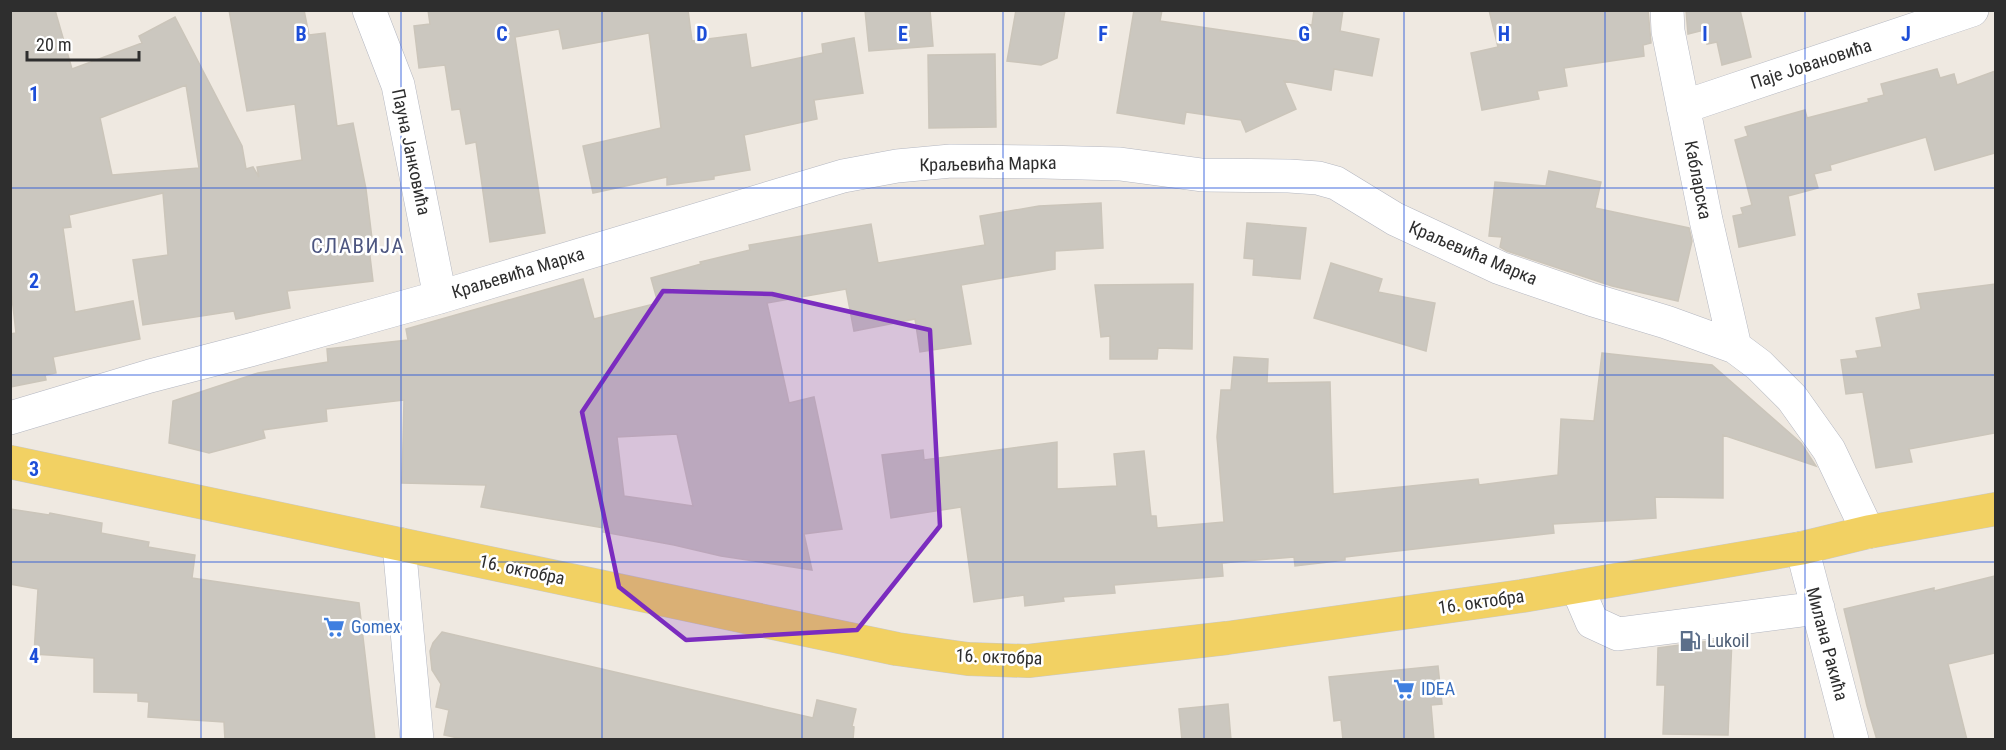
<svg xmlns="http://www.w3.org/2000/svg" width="2006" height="750" font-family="'Roboto Condensed',sans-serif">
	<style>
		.building { fill: #cbc7bf; stroke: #cbc5ba; stroke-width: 1.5; fill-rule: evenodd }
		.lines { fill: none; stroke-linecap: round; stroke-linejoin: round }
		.minor-casing { stroke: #b4b7c1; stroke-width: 34 }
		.major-casing { stroke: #c9c9c9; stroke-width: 34 }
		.minor { stroke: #fff; stroke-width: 33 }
		.major { stroke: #f2d163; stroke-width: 33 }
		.marked { fill: #7b2cbf; fill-opacity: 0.2; stroke: #7b2cbf; stroke-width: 4.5; stroke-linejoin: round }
		.grid { fill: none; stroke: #1d4ed8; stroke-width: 1.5; stroke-opacity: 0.55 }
		.labels { text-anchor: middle; stroke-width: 5; stroke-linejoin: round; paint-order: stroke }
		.street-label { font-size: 18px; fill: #2e2e2e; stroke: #fff }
		.shop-label { font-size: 18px; fill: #366cbe; stroke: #fff; text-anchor: start }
		.service-label { font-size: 18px; fill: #4e5e75; stroke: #fff; text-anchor: start }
		.quarter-label { font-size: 21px; letter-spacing: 1.5px; fill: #4d5680; stroke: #fff }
		.grid-label { font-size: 20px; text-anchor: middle; font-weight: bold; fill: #1d4ed8; stroke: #fff; stroke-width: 5; stroke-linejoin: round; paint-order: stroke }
	</style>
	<rect width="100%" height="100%" fill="#efe9e1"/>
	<path class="building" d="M10,10h45l17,59 70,-26 -3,-7 36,-19 67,129 4,23 7,-2 6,10 -2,-10 45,-7 -7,-56 -48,7 -18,-101h75l5,25 16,-2 12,93 16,-3 13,66 7,58 -4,1 4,33 -86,10 3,17 -54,11 -2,-8 -91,14 -10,-65 35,-5 -5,-62 -94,22 2,12 -8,1 12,84 58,-11 7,38 -87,18 3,16 -11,2 1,5 -36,7v-53l6,-1 -6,-53zM186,85l13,83 -87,7 -12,-57z
		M428,10h260l4,31 54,-7 5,34 72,-15 -1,-9 32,-6 9,55 -49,7 3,19 -73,16 6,35 -36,6v3l-47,6v-8l-74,16 -10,-47 78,-18 -12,-95 -86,16 -4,-20 -44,8 30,196 -55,9 -14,-100 -10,2 -6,-35 -8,1 -7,-45 -26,3 -5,-42 16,-2z
		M865,10h65l3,36 -64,5z
		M1016,10h49l-8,48 -16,7 -34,-4z
		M1134,10h28l-2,11 142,21 4,-18 6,1 2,-15h29l-3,21 39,8 -7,37 -38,-7 -3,21 -47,-9 12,28 -50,23 -5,-12 -55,-8 -2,12 -67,-11z
		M1489,10h159l3,33 -8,2 1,11 -80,12 3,18 -30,5 2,8 -57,11 -11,-57 27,-6z
		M1686,10h54l11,47 -29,8 -5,-23 -10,2 -3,-14 -16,4z
		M995,54l1,73 -67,1 -1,-73z
		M1937,69l3,9 14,-4 3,11 38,-14v82l-60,17 -9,-33 -96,28 1,5 -17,4 4,14 -30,8 7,39 -56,12 -6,-31 10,-2 -2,-6 11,-3 -17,-65 13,-4 -3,-9 60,-17 2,8 62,-16 -1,-3 16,-4 -3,-11z
		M1549,171l52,11 -6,26 94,20 3,13 -14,60 -66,-15 -105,-35 -7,-4 2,-10 -13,-1 6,-54 51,4z
		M1101,203l2,45 -48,3v18l-94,16 10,59 -51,8 -5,-33 -61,12 -8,-42 -79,14 22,100 25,-6 28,132 -38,5 8,36 -91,-14 -47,-11 -71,-13 1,-4 -123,-21 5,-22 -84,-2 2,-83 -78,9 1,12 -64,9 2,8 -56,15 -40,-10 4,-42 85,-28 70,-11 -1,-13 81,-9 -2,-11 177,-50 11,40 64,-16 -7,-25 50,-14 -1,-2 50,-12 -1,-5 122,-21 7,39 107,-18 -5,-29 59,-10zM677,434l16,72 -69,-10 -7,-59z
		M1247,223l59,5 -6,51 -47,-4 1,-16 -10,-1z
		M1331,263l51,16 -4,13 57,11 -9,48 -112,-33z
		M1193,284l-1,65 -34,-1 -1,11h-47v-23l-9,1 -6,-52z
		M1995,284v149l-86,16 3,13 -36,6 -13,-76 -17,2 -5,-34 17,-2 -2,-7 26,-4 -6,-29 45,-9 -3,-15z
		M1602,353l110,12 89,78 15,23 -93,-31v63l-68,-1 1,21 -103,6 1,9 -209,24v3l-50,6 -1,-9 -72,6 1,13 -109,9 1,8 -52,4 1,4 -39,5 -1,-11 -50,7 -13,-95 -70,11 -9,-63 41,-5 1,10 133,-18v47l60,-3 -3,-32 30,-3 7,65h5l1,12 67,-6 -7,-85 4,-47h10l3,-33 34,2 -1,24 63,-1 3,112 145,-15 1,6 79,-10 3,-56 33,2z
		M10,509l39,6 1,-2 52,10 -1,10 48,9 -1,5 47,8 -3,23 167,25 16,137h-150l-1,-18 -76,-5 1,-15 -11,-1v-8l-44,-1v-34l-60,-4 4,-65 -28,-5z
		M1995,576v77l-47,11 19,76h-90l-10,-34 -23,-97 90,-21v3z
		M442,632l371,86 4,-18 39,9 -4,17 2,1 -1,13h-386l-23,-5 5,-25 -13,-3 5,-23 -9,-14 -2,-19 3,-8z
		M1732,638l-4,97 -65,-1 2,-49h-8l1,-37z
		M1438,666l4,38 -11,1 3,35h-91l-2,-20 -7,1 -5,-44z
		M1228,704l3,36h-49l-3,-31z"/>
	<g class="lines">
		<defs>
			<path id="minor" d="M369,10l29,75 42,212
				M1667,10l1,21 38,189 29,127
				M1683,107l289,-97
				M10,418l140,-42 100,-26 190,-53 403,-121 54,-10 54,-5 93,1 76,2 82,11 87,1 29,2 18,5 59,36 105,49 93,32 73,22 69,25 24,18 33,33 37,52 39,82
				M399,544l18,196
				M1802,548l50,192
				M1577,587l15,35 26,12 200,-26"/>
			<path id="major" d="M10,462l887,187 71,10 60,2 199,-23 295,-42 280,-48 66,-16 128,-23"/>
		</defs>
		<use href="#minor" class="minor-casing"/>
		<use href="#major" class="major-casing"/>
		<use href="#minor" class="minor"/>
		<use href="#major" class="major"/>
	</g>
	<path class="marked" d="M663,291l109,3 158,36 10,196 -83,104 -171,10 -67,-53 -37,-175z"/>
	<path class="grid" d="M201,10v730M401,10v730M602,10v730M802,10v730M1003,10v730M1204,10v730M1404,10v730M1605,10v730M1805,10v730M10,188h1986M10,375h1986M10,562h1986"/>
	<defs>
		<symbol id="supermarket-bare" viewBox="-9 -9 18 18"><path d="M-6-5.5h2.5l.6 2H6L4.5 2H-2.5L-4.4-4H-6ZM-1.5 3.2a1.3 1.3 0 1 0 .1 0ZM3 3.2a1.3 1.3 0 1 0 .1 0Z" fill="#3f7fe0" stroke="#fff" stroke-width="2.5" paint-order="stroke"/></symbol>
		<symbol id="fuel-bare" viewBox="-9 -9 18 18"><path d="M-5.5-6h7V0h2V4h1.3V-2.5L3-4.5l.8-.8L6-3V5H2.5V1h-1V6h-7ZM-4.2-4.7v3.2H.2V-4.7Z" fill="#5c6f8a" stroke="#fff" stroke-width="2.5" paint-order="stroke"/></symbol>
	</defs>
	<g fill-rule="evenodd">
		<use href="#supermarket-bare" x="319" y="612" width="30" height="30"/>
		<use href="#fuel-bare" x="1675" y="626" width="30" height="30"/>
		<use href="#supermarket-bare" x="1389" y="674" width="30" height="30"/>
	</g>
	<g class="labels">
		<g class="street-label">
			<text transform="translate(1811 64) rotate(-18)" y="6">Паје Јовановића</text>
			<text transform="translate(411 152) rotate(78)" y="6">Пауна Јанковића</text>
			<text transform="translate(988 164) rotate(-1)" y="6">Краљевића Марка</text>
			<text transform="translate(1698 180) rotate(79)" y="6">Кабларска</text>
			<text transform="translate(1473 253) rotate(23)" y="6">Краљевића Марка</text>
			<text transform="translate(518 273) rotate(-17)" y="6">Краљевића Марка</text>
			<text transform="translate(522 570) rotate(12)" y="6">16. октобра</text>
			<text transform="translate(1481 602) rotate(-8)" y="6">16. октобра</text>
			<text transform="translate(1827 644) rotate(75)" y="6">Милана Ракића</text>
			<text transform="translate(999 657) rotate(2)" y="6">16. октобра</text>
		</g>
		<g class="shop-label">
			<text x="351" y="633">Gomex</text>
			<text x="1421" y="695">IDEA</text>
		</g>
		<g class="service-label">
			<text x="1707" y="647">Lukoil</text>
		</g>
		<g class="quarter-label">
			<text x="358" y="253">СЛАВИЈА</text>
		</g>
	</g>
	<g class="grid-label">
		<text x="301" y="41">B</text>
		<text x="502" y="41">C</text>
		<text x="702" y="41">D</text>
		<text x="903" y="41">E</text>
		<text x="1103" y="41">F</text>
		<text x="1304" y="41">G</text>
		<text x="1504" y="41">H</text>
		<text x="1705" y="41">I</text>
		<text x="1906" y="41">J</text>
		<text x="34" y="101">1</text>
		<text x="34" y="288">2</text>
		<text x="34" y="476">3</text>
		<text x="34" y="663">4</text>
	</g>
	<rect width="2006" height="750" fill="none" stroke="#2e2e2e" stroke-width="24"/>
	<path d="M27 51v9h112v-9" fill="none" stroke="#2e2e2e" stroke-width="3"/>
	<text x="36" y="51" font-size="18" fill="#2e2e2e" stroke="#ffffff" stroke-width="4.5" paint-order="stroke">20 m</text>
</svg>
